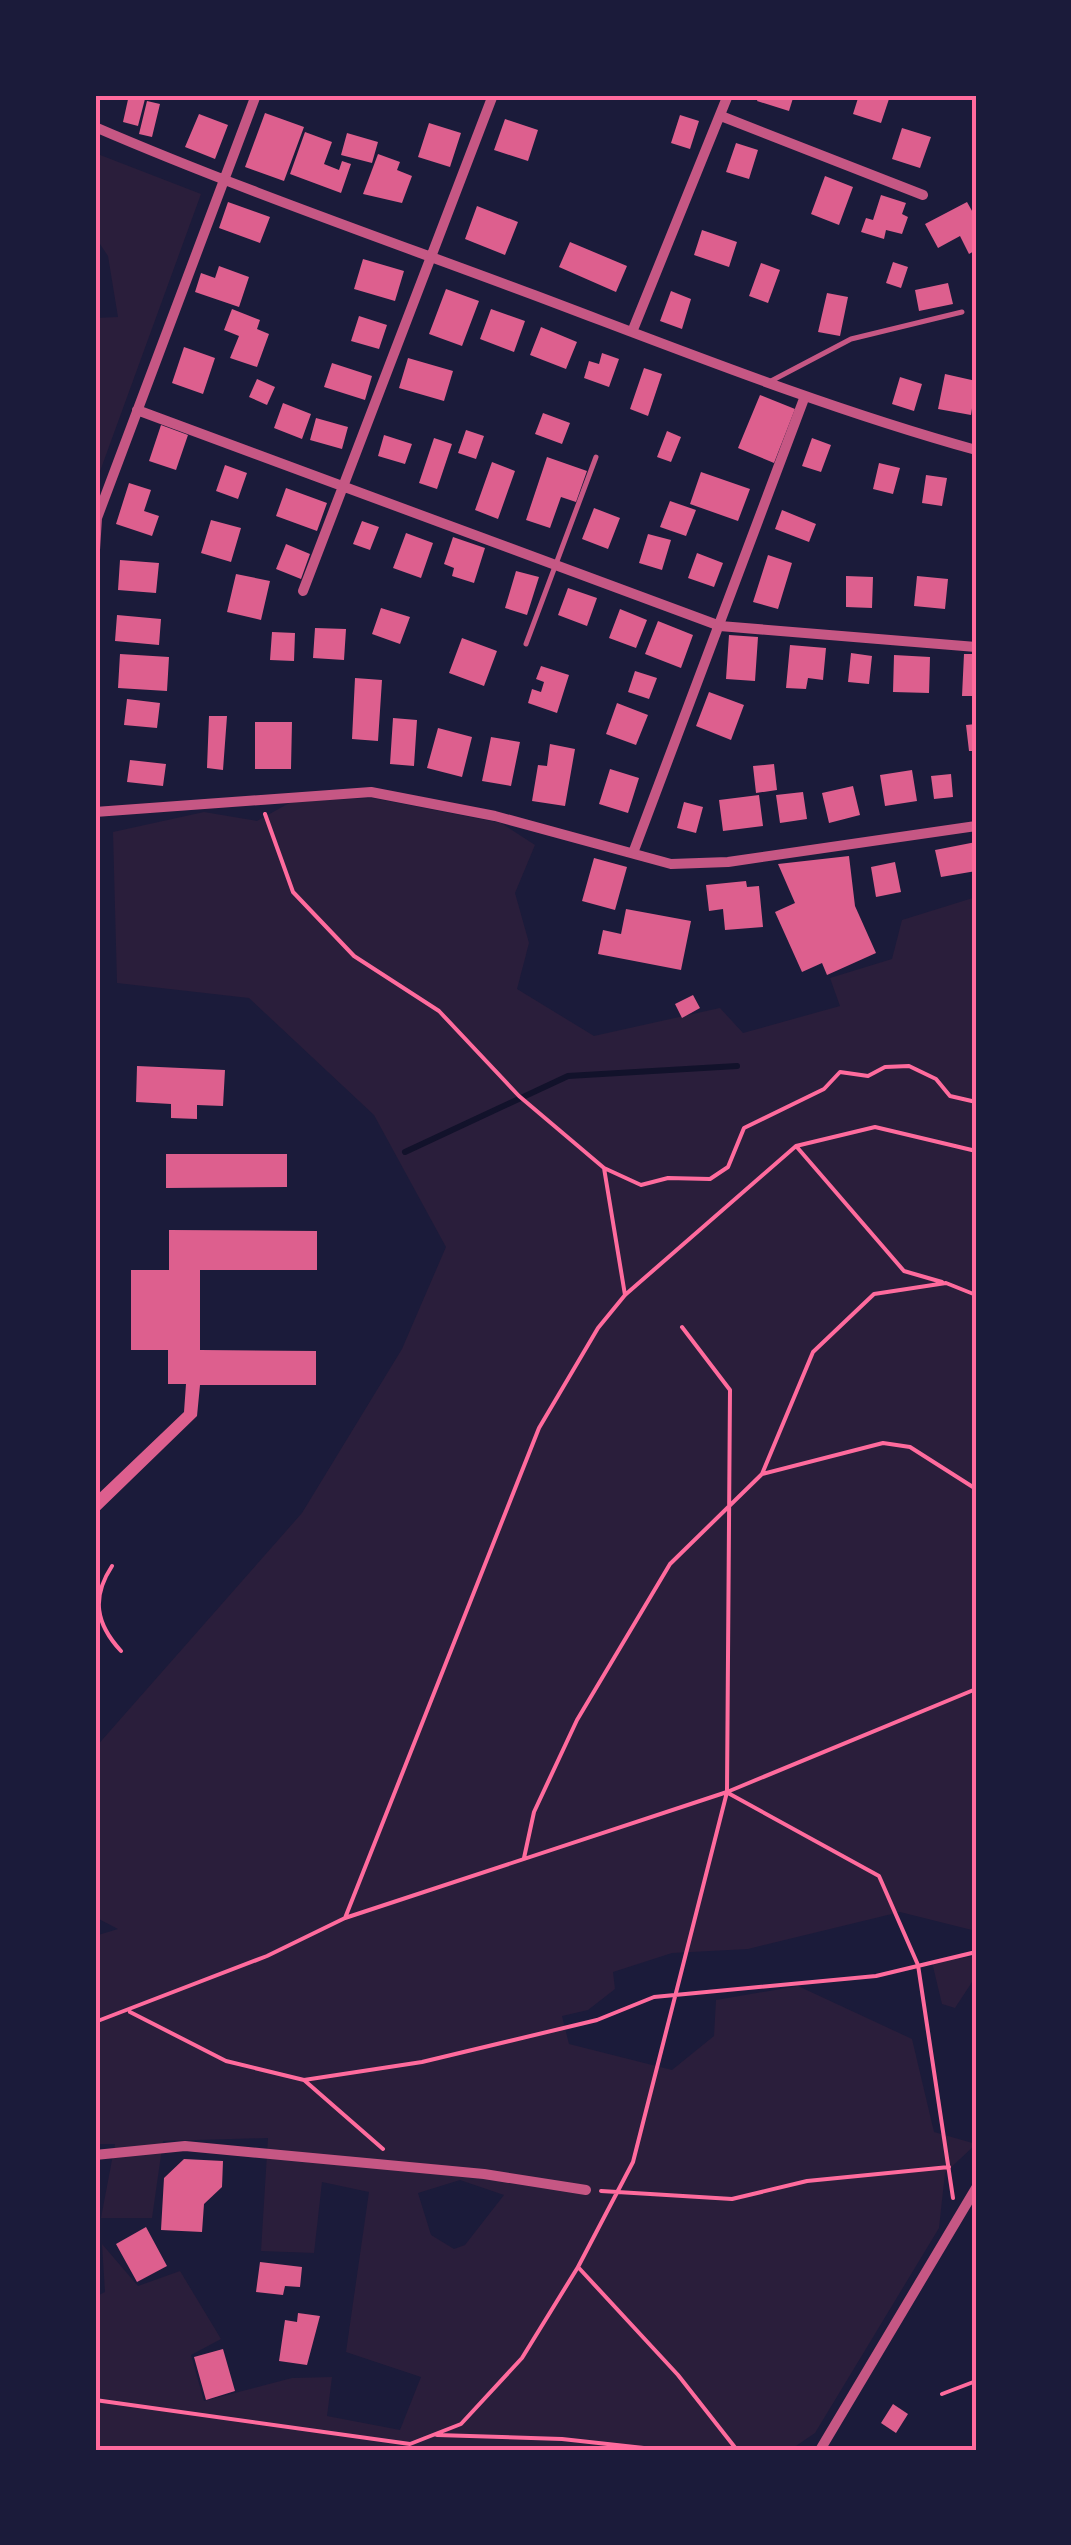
<svg xmlns="http://www.w3.org/2000/svg" width="1071" height="2545" font-family="Lato,sans-serif">
	<style>
		.green { fill: #2a1e3b; fill-rule: evenodd }
		.lines { fill: none; stroke-linecap: round; stroke-linejoin: round }
		.stream { stroke: #12122b; stroke-width: 6 }
		.building { fill: #dd5f8e }
		.path { stroke: #ff6b9d; stroke-width: 4 }
		.service { stroke: #c65784; stroke-width: 5 }
		.minor { stroke: #c65784; stroke-width: 10 }
		.neatline { fill: none; stroke: #ff6b9d; stroke-width: 4 }
	</style>
	<rect width="100%" height="100%" fill="#1b1b3a"/>
	<path class="green" d="M95,153l106,41 -106,291v-167l23,-1 -10,-61 -10,-15z
		M372,798l129,25 34,22 -20,48 14,50 -12,46 77,47 126,-28 23,25 97,-27 -10,-28 62,-19 10,-39 74,-23v1034l-76,-19 -152,37 -76,4 -59,19 2,17 -27,21 -26,6 7,28 103,26 42,-34 2,-36 82,-14 114,53 22,93 42,12 -31,29 -6,55 -124,205 -25,17h-695v-153l10,-5 -3,-48 36,42 42,-15 41,68 -30,16 13,46 88,-23 40,-1 -5,39 73,14 21,-53 -75,-25 23,-160 -47,-10 -8,71 -53,-2 7,-113 -105,3 -11,77h-51l14,-74h-20v-208l23,-7 -23,-12v-169l207,-235 100,-164 44,-102 -72,-132 -125,-117 -132,-15 -4,-151 91,-20 53,9 34,-19zM460,2180l44,15 -39,50 -11,4 -23,-14 -13,-42z
		M976,1956v27l-4,-1 -17,26 -13,-4 -10,-42z"/>
	<g class="lines">
		<path class="stream" d="M405,1152l163,-76 169,-10"/>
	</g>
	<path class="building" d="M129,95h17l-8,31 -15,-4z
		M759,95h35l-5,16 -32,-10z
		M859,95l30,4 -8,24 -28,-9z
		M147,101l13,3 -8,33 -13,-3z
		M265,113l39,14 -20,54 -39,-14z
		M199,114l29,11 -13,34 -30,-12z
		M680,115l19,6 -9,28 -19,-6z
		M505,119l33,11 -10,31 -34,-11z
		M429,123l32,10 -11,34 -32,-10z
		M902,128l29,9 -11,31 -28,-9z
		M305,132l27,10 -8,22 15,6 3,-9 9,3 -10,29 -51,-19z
		M347,133l31,9 -6,21 -31,-8z
		M736,143l22,7 -9,29 -23,-7z
		M378,154l22,8 -3,8 15,6 -10,27 -39,-9z
		M825,176l28,11 -14,38 -28,-11z
		M881,195l25,8 -4,11 6,3 -6,17 -16,-4 -2,9 -23,-7 5,-14 7,2z
		M228,202l42,15 -10,26 -41,-15z
		M967,202l9,16v32l-7,4 -9,-18 -22,12 -13,-24z
		M477,206l41,16 -13,33 -40,-16z
		M702,230l35,12 -8,25 -35,-12z
		M570,242l57,24 -11,26 -57,-25z
		M363,259l41,12 -9,30 -41,-12z
		M893,262l15,5 -7,21 -15,-5z
		M761,263l19,7 -12,33 -19,-7z
		M219,266l30,11 -10,30 -44,-15 6,-19 14,5z
		M948,283l5,21 -34,7 -4,-21z
		M446,289l33,12 -17,45 -33,-12z
		M671,291l20,8 -9,30 -22,-8z
		M827,293l21,4 -8,39 -22,-4z
		M232,309l28,11 -3,9 12,5 -12,33 -27,-9 9,-22 -15,-6z
		M491,309l34,12 -11,31 -34,-13z
		M359,316l28,9 -8,24 -28,-8z
		M541,327l36,15 -11,27 -36,-14z
		M184,347l31,11 -12,36 -31,-11z
		M602,353l17,6 -10,28 -25,-9 5,-17 10,3z
		M408,358l45,13 -9,30 -45,-13z
		M332,363l40,13 -7,24 -41,-13z
		M644,368l18,6 -14,42 -18,-7z
		M945,374l31,7 -5,34 -33,-6z
		M900,377l22,7 -8,27 -22,-7z
		M257,379l18,8 -8,18 -18,-8z
		M760,395l35,14 -21,54 -36,-15z
		M283,403l28,11 -9,25 -28,-11z
		M543,413l27,10 -8,21 -27,-10z
		M316,418l32,9 -6,22 -32,-9z
		M161,425l27,10 -12,35 -27,-9z
		M466,430l18,6 -8,23 -18,-6z
		M667,431l14,6 -10,25 -14,-5z
		M384,435l28,9 -7,20 -27,-8z
		M434,438l18,6 -15,45 -18,-6z
		M812,438l19,7 -10,27 -19,-6z
		M547,457l40,14 -11,31 -15,-5 -11,31 -24,-8z
		M492,462l23,9 -17,48 -23,-9z
		M879,463l21,5 -7,26 -20,-5z
		M225,465l22,8 -9,26 -22,-8z
		M701,472l49,17 -12,32 -48,-17z
		M926,475l21,3 -5,28 -20,-3z
		M129,483l22,7 -7,21 15,5 -7,20 -36,-12z
		M286,488l41,15 -10,28 -41,-15z
		M670,501l26,9 -10,26 -26,-9z
		M594,508l26,10 -12,31 -26,-10z
		M782,510l34,14 -7,18 -34,-13z
		M211,520l30,8 -10,34 -30,-9z
		M362,521l17,6 -9,23 -17,-6z
		M406,533l27,10 -12,35 -28,-10z
		M648,534l23,6 -9,30 -23,-7z
		M453,537l32,11 -11,35 -22,-7 2,-8 -10,-4z
		M286,544l24,10 -9,25 -25,-10z
		M697,553l26,10 -9,24 -26,-9z
		M768,555l24,8 -14,46 -25,-7z
		M120,560l39,3 -3,30 -38,-3z
		M516,571l23,6 -12,38 -22,-7z
		M236,574l34,7 -9,39 -34,-8z
		M846,576l27,1 -1,31 -26,-1z
		M917,576l31,3 -3,30 -31,-3z
		M568,588l29,10 -10,28 -29,-11z
		M381,608l29,9 -10,27 -28,-10z
		M620,609l27,11 -11,28 -27,-10z
		M117,615l44,4 -2,26 -44,-4z
		M658,621l35,14 -12,33 -36,-14z
		M315,628l31,1 -2,31 -31,-2z
		M272,632l23,1 -1,28 -24,-1z
		M729,635l29,2 -3,44 -29,-2z
		M462,638l35,13 -13,35 -35,-13z
		M790,645l36,3 -3,32 -15,-2 -2,11 -20,-1z
		M851,653l21,3 -3,28 -21,-2z
		M120,654l49,3 -2,34 -49,-3z
		M964,654h12v42h-14z
		M894,655l36,2 -1,36 -36,-1z
		M541,666l28,9 -12,38 -29,-10 4,-14 9,3 3,-10 -8,-3z
		M635,671l22,7 -8,21 -21,-7z
		M355,678l27,2 -4,61 -26,-2z
		M709,692l35,13 -13,35 -35,-14z
		M127,699l33,4 -3,25 -33,-3z
		M617,703l31,12 -12,30 -30,-11z
		M209,716h18l-4,54 -16,-2z
		M393,718l24,2 -3,46 -24,-2z
		M255,722h37l-1,47h-36z
		M976,724v27h-7l-3,-26z
		M438,728l34,9 -10,40 -35,-9z
		M491,737l29,5 -9,44 -29,-5z
		M550,744l25,5 -10,57 -33,-5 6,-36 9,1z
		M130,760l36,4 -3,22 -36,-4z
		M774,764l3,26 -21,3 -3,-27z
		M610,769l29,9 -11,35 -29,-9z
		M912,770l5,31 -32,5 -5,-31z
		M951,774l2,23 -19,2 -3,-23z
		M853,786l7,29 -31,8 -7,-30z
		M803,792l4,27 -27,4 -4,-28z
		M759,795l4,31 -40,5 -4,-31z
		M684,802l19,5 -7,26 -19,-5z
		M976,842v29l-35,6 -6,-27z
		M849,856l6,50 21,47 -49,22 -5,-12 -20,9 -27,-60 20,-9 -17,-39z
		M594,858l33,9 -12,43 -33,-9z
		M895,862l6,30 -25,5 -5,-30z
		M746,881l1,6 12,-1 4,41 -38,3 -2,-21 -14,2 -3,-26z
		M626,909l65,12 -10,49 -83,-16 5,-24 18,4z
		M693,995l7,13 -18,10 -7,-14z
		M137,1066l88,4 -2,36 -26,-1v14l-26,-1v-14l-35,-2z
		M166,1154h121v33l-121,1z
		M169,1230l148,1v39h-117v80l116,1v34h-116l-3,31 -102,99v-18l89,-85 2,-28h-18v-34h-37v-80h38z
		M184,2159l39,2 -1,26 -18,17 -2,28 -41,-2 3,-52z
		M146,2227l21,39 -30,16 -21,-38z
		M260,2262l42,5 -2,20 -15,-1 -2,9 -27,-3z
		M298,2313l22,3 -13,49 -28,-4 6,-41 12,2z
		M223,2349l12,42 -29,9 -12,-43z
		M893,2404l15,10 -12,19 -15,-10z"/>
	<g class="lines">
		<path class="path" d="M265,814l28,78 61,64 85,55 80,85 85,72 21,127
			M796,1146l108,125 38,11
			M604,1168l37,17 27,-7 42,1 18,-12 16,-39 80,-39 16,-17 28,4 17,-9 24,-1 27,13 14,17 26,6
			M762,1474l121,-31 27,4 66,42
			M112,1566c-21,32 -16,58 9,85
			M728,1793l151,83 39,89 35,233
			M524,1858l10,-46 43,-92 93,-156 92,-90 51,-122 61,-58 72,-11 30,12
			M345,1918l194,-490 59,-100 27,-33 171,-149 79,-19 101,24
			M130,2012l96,49 78,19 118,-18 175,-42 57,-23 222,-21 100,-24
			M95,2022l172,-66 78,-38 382,-126 249,-103
			M304,2080l79,69
			M601,2191l131,8 75,-18 142,-14
			M578,2267l55,-105 94,-370 3,-402 -48,-63
			M942,2394l34,-13
			M95,2400l315,44 51,-20 61,-66 56,-91 100,108 59,75
			M437,2435l125,4 100,11"/>
		<path class="service" d="M771,381l80,-42 111,-27
			M526,644l70,-187"/>
		<path class="minor" d="M721,116l202,79
			M95,127c144,62 292,113 439,168 146,55 291,113 442,155
			M632,332l96,-237
			M137,410l583,216 256,21
			M95,550l2,-32 159,-423
			M303,591l190,-496
			M95,812l276,-20 124,24 176,48 57,-2 248,-36
			M633,853l172,-457
			M95,2155l90,-9 299,28 102,16
			M820,2450l156,-262"/>
	</g>
	<rect width="1071" height="2545" fill="none" stroke="#1b1b3a" stroke-width="195"/>
	<rect x="98" y="98" width="876" height="2350" class="neatline"/>
</svg>
